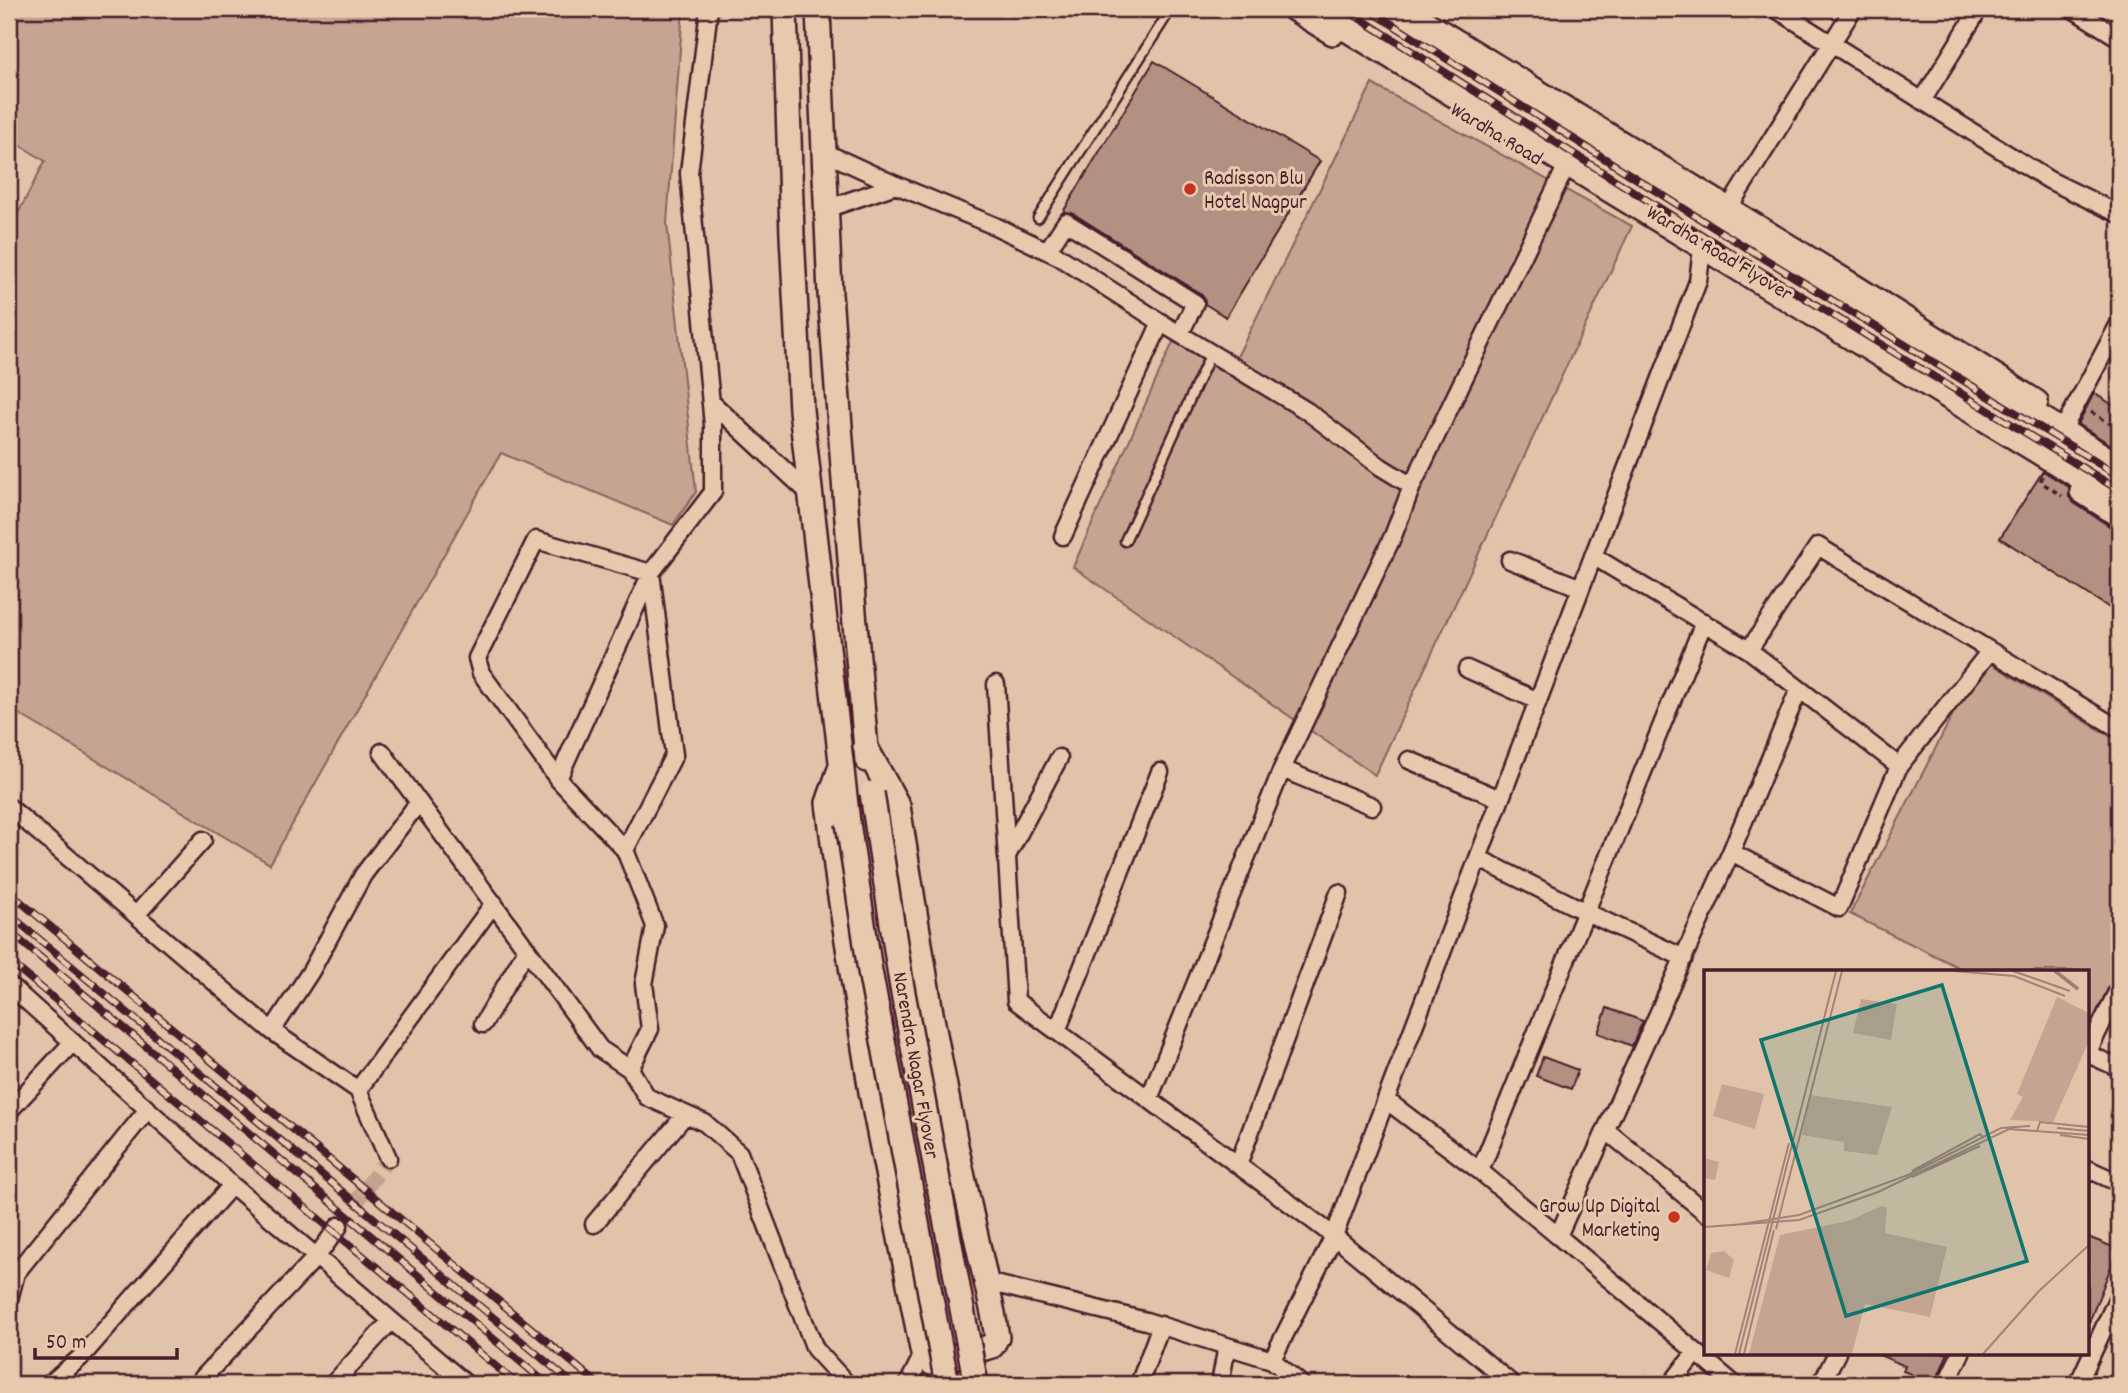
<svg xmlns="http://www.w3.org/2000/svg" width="2128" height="1393" font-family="Dekko,sans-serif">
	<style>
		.green { fill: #c5a592; stroke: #88625e; stroke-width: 2 }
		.building { fill: #b29082; stroke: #4a1f2b; stroke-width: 2 }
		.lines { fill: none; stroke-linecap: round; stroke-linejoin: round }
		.street-tunnel { stroke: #c3a290; stroke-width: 16; stroke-dasharray: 16 8; stroke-linecap: butt }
		.lane-casing { stroke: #4a1f2b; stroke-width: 13 }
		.street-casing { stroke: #4a1f2b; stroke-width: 21 }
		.secondary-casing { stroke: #4a1f2b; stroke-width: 28 }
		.highway-casing { stroke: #4a1f2b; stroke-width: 35 }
		.path { stroke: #4a1f2b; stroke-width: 3.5; stroke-dasharray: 5 5; stroke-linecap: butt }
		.lane { stroke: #e7caae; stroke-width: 8 }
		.street { stroke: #e7caae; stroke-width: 16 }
		.secondary { stroke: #e7caae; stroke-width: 23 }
		.highway { stroke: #e7caae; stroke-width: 30 }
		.rail-casing { stroke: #4a1f2b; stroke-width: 8 }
		.rail { stroke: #e7caae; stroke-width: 5; stroke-dasharray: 16; stroke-linecap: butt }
		.secondary-bridge-casing { stroke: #4a1f2b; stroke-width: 28; stroke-linecap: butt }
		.secondary-bridge { stroke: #e7caae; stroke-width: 23 }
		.poi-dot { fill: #c8321e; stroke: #e7caae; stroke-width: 2.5 }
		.labels { text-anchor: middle; stroke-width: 6; stroke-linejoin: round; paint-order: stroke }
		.street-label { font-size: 21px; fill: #4a1f2b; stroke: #e7caae }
		.poi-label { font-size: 21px; fill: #4a1f2b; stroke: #e7caae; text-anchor: start }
		.inset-river { fill: none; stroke: #a17e74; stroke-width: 3.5 }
		.inset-road { fill: none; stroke: #a58177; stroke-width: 2 }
		.view { fill: #0f766e; fill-opacity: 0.15; stroke: #0f766e; stroke-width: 3.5 }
		.inset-edge { fill: none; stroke: #4a1f2b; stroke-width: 3.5 }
	</style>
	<rect width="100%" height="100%" fill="#e1c3a9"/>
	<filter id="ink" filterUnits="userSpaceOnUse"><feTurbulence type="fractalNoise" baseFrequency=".0143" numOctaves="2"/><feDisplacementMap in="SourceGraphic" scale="14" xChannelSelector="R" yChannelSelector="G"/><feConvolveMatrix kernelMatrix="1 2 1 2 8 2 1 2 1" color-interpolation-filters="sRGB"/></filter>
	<g filter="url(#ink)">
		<path class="green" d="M9,9h674l-16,214 29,269 -23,33 -172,-72 -231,411 -261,-156v-477l36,-70 -36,-23z
			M1372,84l260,142 -257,549 -302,-208 100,-225 61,21z
			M1982,658l137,84v223l-31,65v-59h-122l-116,-57z"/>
		<path class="building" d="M1154,61l166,100 -94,156 -21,-13 -1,-6 -3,-4 -129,-81 -9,-1z
			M2094,393l25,16v41l-41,-26z
			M2043,471l26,16v10l5,6 37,24 8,2v85l-119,-76z
			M1607,1008l36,13 -11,25 -34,-13z
			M1543,1057l35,13 -7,19 -35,-13z
			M2088,1237l30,12 -30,76z
			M1875,1353h73l-13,31 -32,-13 2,-5z"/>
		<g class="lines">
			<path class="street-tunnel" d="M339,1226l49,-68"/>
			<defs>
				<path id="lane" d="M1038,218l133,-209
					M1125,541l86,-188"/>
				<path id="street" d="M1776,9l273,171 70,34
					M2073,9l46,29
					M1922,101l57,-92
					M824,152l72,33 99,41 63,30 110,71 139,84 74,56 31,19
					M826,209l70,-24
					M1728,209l125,-200
					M1047,251l19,-29 129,81 -15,31
					M711,402l99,92
					M2067,422l52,-98
					M1063,536l98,-214
					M536,540l115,33 23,182 -49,95 -67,-71 -77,-106 -4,-15z
					M1593,556l156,94
					M1510,560l71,28
					M1467,669l71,32
					M996,684l20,317 318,235 -62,124 29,24
					M382,752l218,297 30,20
					M1409,760l91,39
					M1899,766l91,-115
					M1282,769l111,-233 19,-50 151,-313
					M558,779l93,-206 62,-81v-67l-24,-252 20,-164
					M419,802l-56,73 -52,96 -39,60 86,59 136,-187
					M9,807l263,224
					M625,850l30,76 -11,58 6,45 -20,40 17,28 58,26 34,30 76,196 32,35
					M1731,852l68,-163
					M1008,854l51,-96
					M1478,858l108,54 98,46
					M136,915l67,-75
					M9,985l223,200
					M483,1024l44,-75
					M1057,1031l103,-259
					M2088,1052l31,-64
					M2088,1054l31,14
					M358,1090l30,68
					M1149,1099l133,-330 90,37
					M1386,1100l94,71 78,65 173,-384 108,56 60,-142 -150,-116 69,-104 301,183
					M9,1111l64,-69
					M1607,1131l99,82
					M1238,1165l101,-272
					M2088,1169l31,14
					M1480,1171l224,-549
					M594,1224l91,-109
					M1558,1236l176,148
					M987,1282l159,39 126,39
					M9,1299l7,-26 132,-164
					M50,1384l31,-27 151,-172 234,199
					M197,1384l120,-128 22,-30
					M333,1384l58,-63
					M908,1384l15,-30
					M1139,1384l22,-59
					M1220,1384l7,-38
					M1512,1384l-178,-148 364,-955 3,-24
					M1671,1384l25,-32
					M1821,1384l16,-31
					M1946,1384l15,-31
					M2078,1384l41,-89"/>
				<path id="secondary" d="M785,9l7,226 9,175 47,413
					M818,9l12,285 24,318 13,148
					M1294,9l39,24
					M1403,9l455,280 178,113
					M2082,491l37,24
					M841,766l-13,37 11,87 32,202 52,262 9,9 60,-17 5,-9 -4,-24 -36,-163 -26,-137 -33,-207 -33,-60"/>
				<path id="highway" d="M1320,9l799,488
					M1375,9l288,181 456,280"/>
			</defs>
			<use href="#lane" class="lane-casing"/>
			<use href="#street" class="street-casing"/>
			<use href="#secondary" class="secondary-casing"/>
			<use href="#highway" class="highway-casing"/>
			<path class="path" d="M2091,412l28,17
				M2042,476l-1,6 21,14"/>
			<use href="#lane" class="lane"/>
			<use href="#street" class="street"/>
			<use href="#secondary" class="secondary"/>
			<use href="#highway" class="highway"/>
			<defs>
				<path id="rail" d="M1345,9l362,229 412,252
					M1368,9l345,218 406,249
					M9,892l589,492
					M9,914l564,470
					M9,931l538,453
					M9,961l508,423"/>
			</defs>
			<use href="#rail" class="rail-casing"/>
			<use href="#rail" class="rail"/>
			<defs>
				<path id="secondary-bridge" d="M872,793l29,189 75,402
					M848,823l22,148 77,413"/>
			</defs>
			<use href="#secondary-bridge" class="secondary-bridge-casing"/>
			<use href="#secondary-bridge" class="secondary-bridge"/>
		</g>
	</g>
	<g class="poi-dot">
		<circle cx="1190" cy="189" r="7"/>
		<circle cx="1674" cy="1217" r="7"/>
	</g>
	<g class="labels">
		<g class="street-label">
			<text transform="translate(1497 133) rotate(31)" y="7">Wardha Road</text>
			<text transform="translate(1720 252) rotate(31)" y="7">Wardha Road Flyover</text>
			<text transform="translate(917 1065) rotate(80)" y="7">Narendra Nagar Flyover</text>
		</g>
		<g class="poi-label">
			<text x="1204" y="184">Radisson Blu<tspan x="1204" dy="24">Hotel Nagpur</tspan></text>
			<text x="1660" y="1212" text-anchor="end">Grow Up Digital<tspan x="1660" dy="24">Marketing</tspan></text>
		</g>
	</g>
	<g transform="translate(1704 970)">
		<rect width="385" height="385" fill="#e1c3a9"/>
		<path d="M353,27l32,16v28l-36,81 -43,-2 13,-23 -6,-3zM157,29l36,5 -6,36 -38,-7zM18,114l42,10 -9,35 -42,-13zM106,125l82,12 -15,48 -33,-4v-9l-42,-7zM0,188l15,4 -4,18 -11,-2zM178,236l5,2 -2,25 62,14 -17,70 -65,-13 -13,50h-103l31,-119 68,-14zM20,281l10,9 -5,18 -23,-8 5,-17z" fill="#c5a592"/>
		<path class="inset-river" d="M351,1l23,18"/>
		<path class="inset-road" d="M250,1l60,5 51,20M309,1l57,20M353,158l32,3M333,161l3,-9 49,5M356,165l29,4M208,201l68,-37 4,4M208,207l68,-31M31,255l64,-10 109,-40 93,-47 29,-2M0,257l95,-7 79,-28 131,-63 80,6M72,259l66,-258M31,384l54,-211M35,384l97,-383M40,384l30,-124M279,384l56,-63 50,-46"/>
		<path class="view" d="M238,15l85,276 -181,55 -85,-276z"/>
		<rect width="385" height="385" class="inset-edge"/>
	</g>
	<rect width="2128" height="1393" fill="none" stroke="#e7caae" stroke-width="35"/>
	<rect x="18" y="18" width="2093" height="1358" fill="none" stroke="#4a1f2b" stroke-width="2.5" filter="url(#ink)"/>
	<path d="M35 1348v10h142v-10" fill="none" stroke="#4a1f2b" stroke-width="3.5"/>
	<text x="46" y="1348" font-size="21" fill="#4a1f2b" stroke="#e7caae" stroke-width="5" paint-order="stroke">50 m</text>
</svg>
